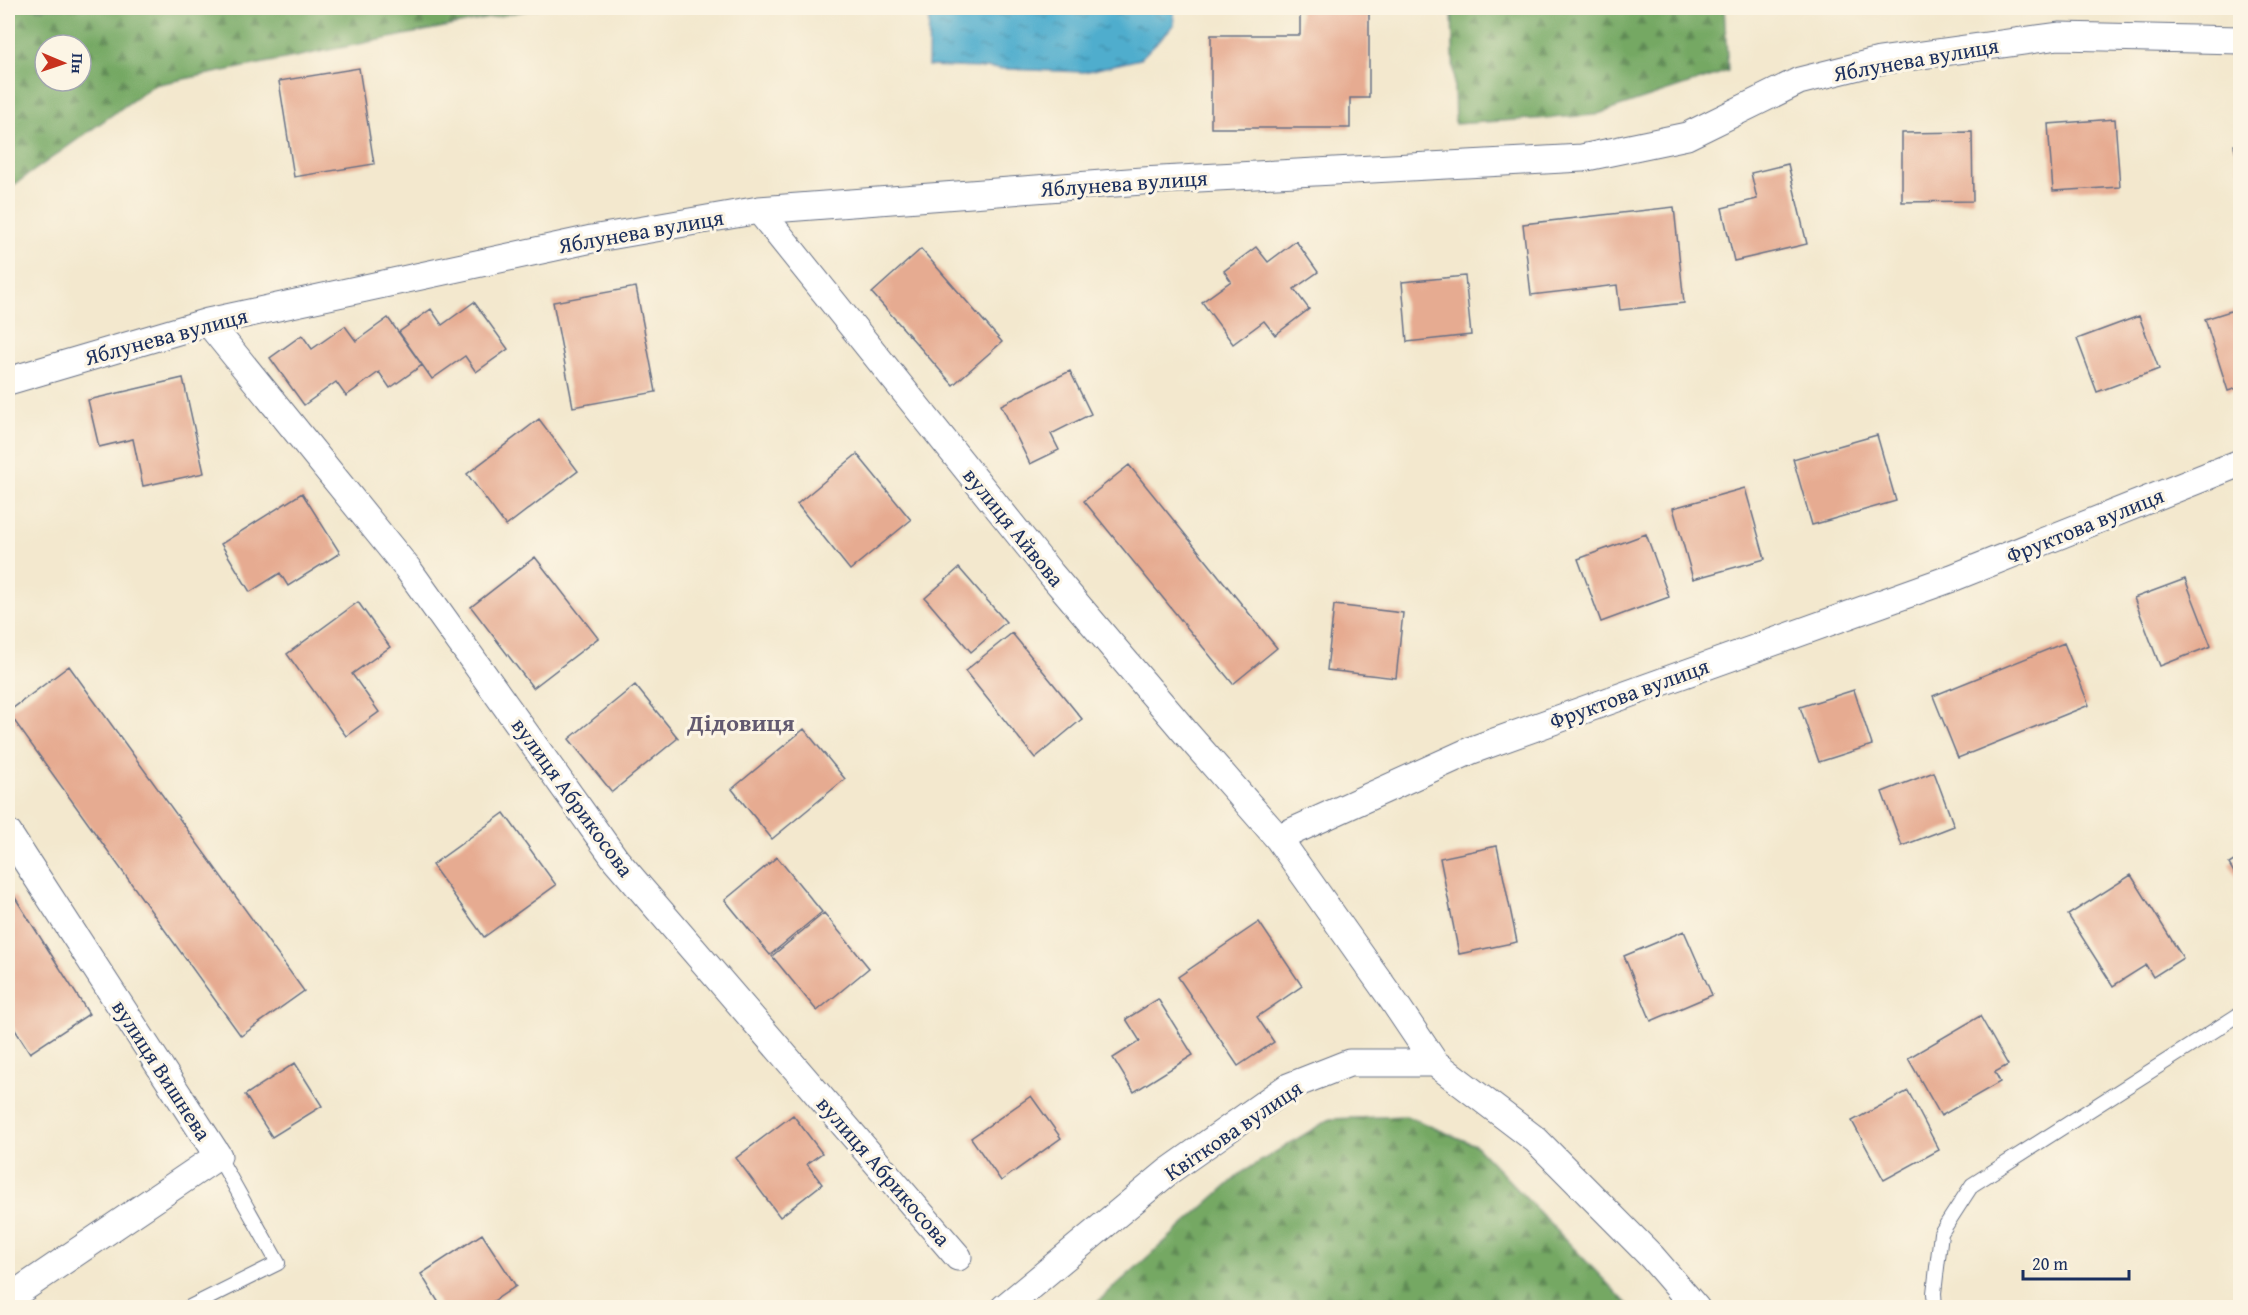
<svg xmlns="http://www.w3.org/2000/svg" width="2248" height="1315" font-family="'Gentium Book Plus',serif">
	<style>
		.forest { fill: url(#forest-firs); stroke: #486c60; stroke-width: 1.5; fill-rule: evenodd }
		.water { fill: url(#water-ripples); stroke: #356e96; stroke-width: 1.5 }
		.building { fill: #e6ab91 }
		.lines { fill: none; stroke-linecap: round; stroke-linejoin: round }
		.lane-casing { stroke: #677085; stroke-width: 16 }
		.street-casing { stroke: #677085; stroke-width: 29 }
		.lane { stroke: #fff; stroke-width: 14 }
		.street { stroke: #fff; stroke-width: 27 }
		.labels { text-anchor: middle; stroke-width: 6; stroke-linejoin: round; paint-order: stroke }
		.street-label { font-size: 22px; fill: #1b2f5e; stroke: #fcf5e5 }
		.neighbourhood-label { font-size: 24px; font-weight: bold; fill: #625a70; stroke: #fcf5e5 }
	</style>
	<defs>
		<pattern id="forest-firs" width="22" height="20" patternUnits="userSpaceOnUse" patternTransform="scale(1.5)"><rect width="22" height="20" fill="#75a863"/><path d="M5 1l3.5 6h-7zM16 11l3.5 6h-7z" fill="#5f8955"/></pattern>
		<pattern id="water-ripples" width="26" height="14" patternUnits="userSpaceOnUse" patternTransform="scale(1.5)"><rect width="26" height="14" fill="#4fadcd"/><path d="M2 4q2-2 4 0t4 0M15 11q2-2 4 0t4 0" fill="none" stroke="#418daa"/></pattern>
	</defs>
	<rect width="100%" height="100%" fill="#fcf5e5"/>
	<filter id="ink" filterUnits="userSpaceOnUse"><feTurbulence type="fractalNoise" baseFrequency=".0167" numOctaves="2"/><feDisplacementMap in="SourceGraphic" scale="12" xChannelSelector="R" yChannelSelector="G"/><feConvolveMatrix kernelMatrix="1 2 1 2 8 2 1 2 1" color-interpolation-filters="sRGB"/></filter>
	<filter id="wash" filterUnits="userSpaceOnUse"><feTurbulence type="fractalNoise" baseFrequency=".008" numOctaves="4" result="noise"/><feDisplacementMap in="SourceGraphic" scale="24" xChannelSelector="R" yChannelSelector="G"/><feGaussianBlur stdDeviation="1.35" result="paint"/><feColorMatrix in="noise" values="0 0 0 0 0 0 0 0 0 0 0 0 0 0 0 0 0 1.4 0 .05"/><feComposite in="paint" operator="in"/></filter>
	<g filter="url(#wash)">
		<rect width="100%" height="100%" fill="#f3e8ce"/>
		<path class="forest" d="M8,8h531l-385,77 -146,104zM45,45h36v36h-36z
			M1452,8h272l4,63 -133,44 -140,9z
			M1406,1116l69,29 155,162h-538l149,-134 89,-54z"/>
		<path class="water" d="M929,8h245v17l-34,34 -56,13 -156,-6z"/>
		<g id="blocks">
			<path class="building" d="M1300,8h69v90h-19v30h-139v-93h89z
				M359,68l15,96 -80,13 -15,-96z
				M2115,119l5,68 -67,4 -5,-67z
				M1972,132l1,69 -71,1v-69z
				M2240,143v27h-1l-5,-25z
				M1788,164l19,80 -73,17 -12,-53 35,-9 -6,-26z
				M1674,207l10,96 -64,7 -3,-25 -86,10 -8,-71z
				M1296,241l22,31 -24,17 15,20 -34,26 -11,-14 -31,23 -31,-42 29,-21 -7,-10 32,-24 12,15z
				M921,249l81,93 -49,43 -81,-92z
				M1465,276l6,59 -64,7 -5,-60z
				M636,287l20,105 -83,15 -20,-105z
				M474,302l34,47 -32,23 -11,-16 -33,23 -33,-47 32,-23 11,16z
				M2240,308v79l-12,4 -23,-72z
				M2139,316l20,53 -62,23 -20,-53z
				M388,318l34,47 -32,23 -11,-16 -33,24 -10,-14 -32,23 -34,-47 32,-23 10,14 33,-23 11,15z
				M1070,371l21,43 -40,20 8,16 -29,14 -29,-59z
				M183,378l21,95 -61,13 -10,-47 -34,8 -11,-47z
				M539,419l39,52 -72,55 -39,-52z
				M1877,435l19,66 -84,24 -19,-66z
				M857,454l54,66 -61,50 -53,-66z
				M1129,465l148,183 -44,36 -149,-183z
				M1745,488l20,71 -72,20 -20,-71z
				M302,493l38,60 -52,33 -8,-13 -30,19 -29,-48z
				M1646,534l23,63 -68,25 -23,-63z
				M535,557l63,81 -65,50 -62,-81z
				M959,568l47,54 -35,30 -46,-54z
				M2185,579l26,67 -51,20 -26,-68z
				M358,602l32,45 -38,27 27,38 -33,24 -59,-82z
				M1334,605l69,8 -7,65 -69,-8z
				M1012,633l70,86 -47,39 -70,-87z
				M2064,643l25,62 -131,53 -25,-62z
				M69,666l235,325 -63,45 -233,-324z
				M635,685l43,53 -66,54 -43,-53z
				M1854,690l18,55 -53,17 -19,-55z
				M804,729l41,50 -73,60 -40,-50z
				M1934,772l20,54 -52,20 -20,-54z
				M504,813l52,72 -72,52 -52,-72z
				M1497,846l20,96 -58,12 -19,-96z
				M777,857l45,55 -52,43 -45,-55z
				M2240,857v26l-11,-19z
				M2131,875l52,83 -30,19 -7,-12 -33,21 -45,-71z
				M14,896l75,118 -59,39 -22,-34v-118z
				M824,913l45,55 -52,43 -45,-55z
				M1259,922l43,64 -45,31 17,25 -36,24 -60,-89z
				M1684,931l28,64 -61,26 -27,-65z
				M1158,999l35,56 -59,37 -21,-34 27,-17 -14,-22z
				M1980,1016l28,49 -13,7 5,10 -59,34 -33,-58z
				M295,1063l27,43 -50,31 -27,-42z
				M1908,1091l31,59 -55,30 -32,-59z
				M1031,1096l30,42 -60,43 -30,-43z
				M793,1115l29,38 -15,11 15,20 -42,33 -44,-59z
				M482,1234l34,52 -33,22h-41l-21,-34z"/>
		</g>
	</g>
	<g filter="url(#ink)">
		<use href="#blocks" fill-opacity="0" stroke="#677085" stroke-width="1.5"/>
		<g class="lines">
			<defs>
				<path id="lane" d="M188,1308l90,-45 -60,-107
					M1935,1308l-1,-15 7,-60 31,-48 268,-171"/>
				<path id="street" d="M759,210l292,364 135,159 92,105
					M208,322l200,247 208,291 342,397
					M8,381l200,-59 384,-83 167,-29 383,-29 440,-23 105,-22 112,-55 80,-20 180,-25 181,4
					M8,833l210,323 -209,142
					M1435,1063l-41,-61 -116,-164 194,-88 480,-172 288,-115
					M1004,1308l165,-137 119,-84 61,-24h86l101,77 116,117 44,51"/>
			</defs>
			<use href="#lane" class="lane-casing"/>
			<use href="#street" class="street-casing"/>
			<use href="#lane" class="lane"/>
			<use href="#street" class="street"/>
		</g>
	</g>
	<g class="labels">
		<g class="street-label">
			<text transform="translate(1916 59) rotate(-10)" y="8">Яблунева вулиця</text>
			<text transform="translate(1124 183) rotate(-4)" y="8">Яблунева вулиця</text>
			<text transform="translate(641 231) rotate(-10)" y="8">Яблунева вулиця</text>
			<text transform="translate(166 336) rotate(-15)" y="8">Яблунева вулиця</text>
			<text transform="translate(2085 525) rotate(-22)" y="8">Фруктова вулиця</text>
			<text transform="translate(1014 527) rotate(51)" y="8">вулиця Айвова</text>
			<text transform="translate(1629 693) rotate(-20)" y="8">Фруктова вулиця</text>
			<text transform="translate(573 797) rotate(54)" y="8">вулиця Абрикосова</text>
			<text transform="translate(162 1070) rotate(57)" y="8">вулиця Вишнева</text>
			<text transform="translate(1233 1130) rotate(-34)" y="8">Квіткова вулиця</text>
			<text transform="translate(884 1171) rotate(49)" y="8">вулиця Абрикосова</text>
		</g>
		<g class="neighbourhood-label">
			<text x="741" y="731">Дідовиця</text>
		</g>
	</g>
	<rect width="2248" height="1315" fill="none" stroke="#fcf5e5" stroke-width="30"/>
	<g transform="translate(63 63) rotate(92)"><circle r="28" fill="#fcf5e5" stroke="#a2a6af" stroke-width="1.5"/>
	<path d="M0-4.5L10 22L0 15L-10 22Z" fill="#c8321e"/>
	<text y="-9" font-size="16" font-weight="bold" text-anchor="middle" fill="#1b2f5e">Пн</text>
	</g>
	<path d="M2023 1270v9h106v-9" fill="none" stroke="#1b2f5e" stroke-width="3"/>
	<text x="2032" y="1270" font-size="18" fill="#1b2f5e" stroke="#fcf5e5" stroke-width="4.5" paint-order="stroke">20 m</text>
</svg>
